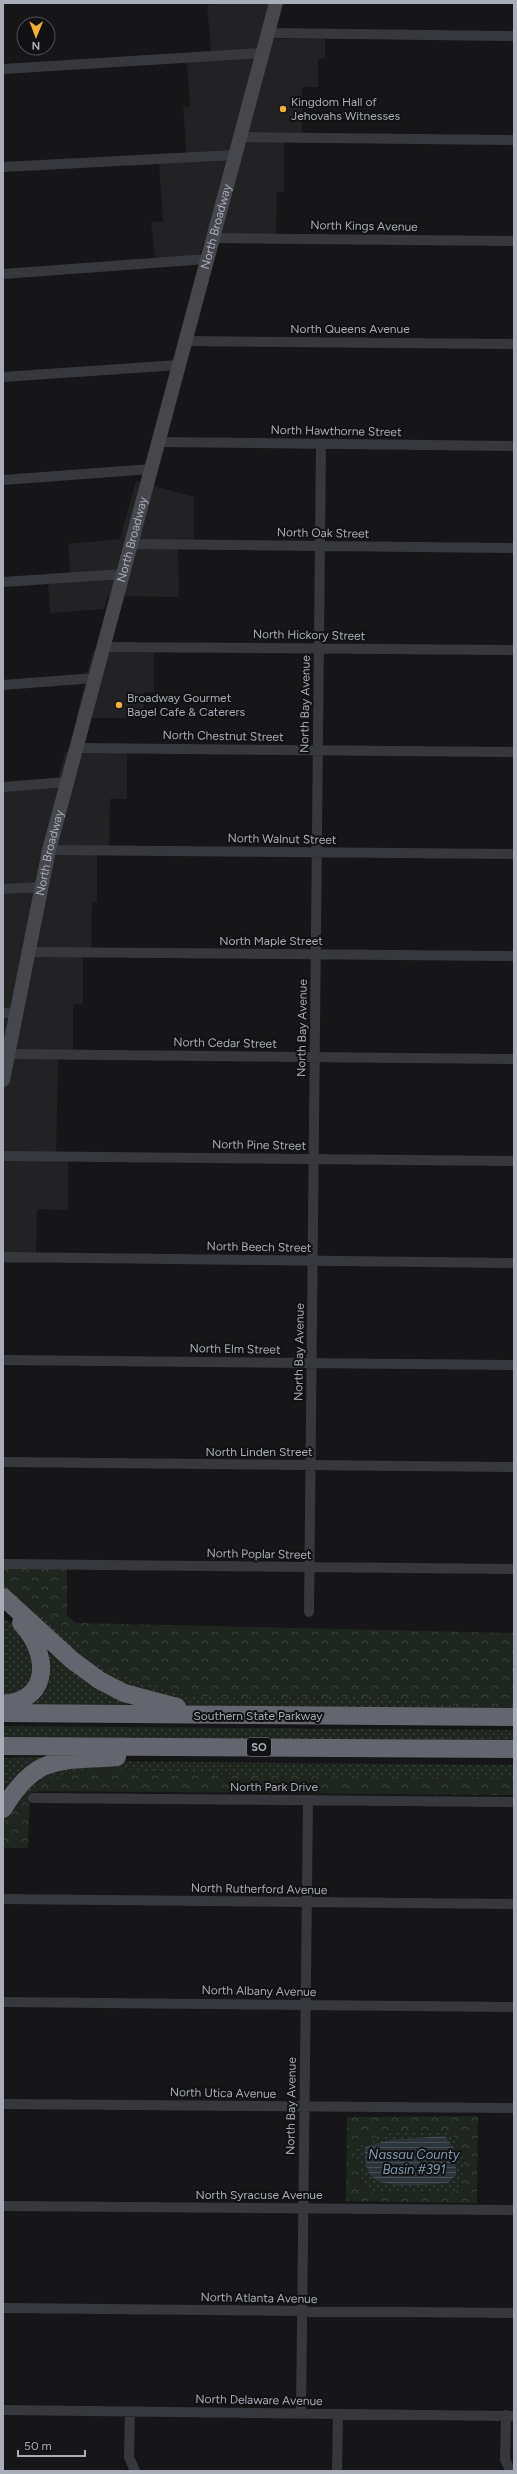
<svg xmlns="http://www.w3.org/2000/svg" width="517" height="2474" font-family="Figtree,sans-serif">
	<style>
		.built { fill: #222225 }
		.grass { fill: url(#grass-dots) }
		.forest { fill: url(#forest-crowns); fill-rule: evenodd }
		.water { fill: url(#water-rules) }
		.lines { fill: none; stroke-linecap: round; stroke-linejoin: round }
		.street { stroke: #37383d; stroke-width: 10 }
		.secondary { stroke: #45474d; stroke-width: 14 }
		.highway { stroke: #63666e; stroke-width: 18 }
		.poi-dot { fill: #f2b134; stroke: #111113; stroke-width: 1.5 }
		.labels { text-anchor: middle; stroke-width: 4; stroke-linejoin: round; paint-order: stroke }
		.shield { fill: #111113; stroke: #7b7e86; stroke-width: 1 }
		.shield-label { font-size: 11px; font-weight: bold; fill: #a8adb8 }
		.poi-label { font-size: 12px; fill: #a8adb8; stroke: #111113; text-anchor: start }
		.street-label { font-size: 12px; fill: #a8adb8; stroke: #111113 }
		.water-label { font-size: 13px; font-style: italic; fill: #7f9bb3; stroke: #111113 }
	</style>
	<defs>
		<pattern id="grass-dots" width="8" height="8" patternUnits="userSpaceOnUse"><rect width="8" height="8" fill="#1e261f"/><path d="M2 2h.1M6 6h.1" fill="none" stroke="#3c433d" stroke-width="1.8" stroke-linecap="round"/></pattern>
		<pattern id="forest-crowns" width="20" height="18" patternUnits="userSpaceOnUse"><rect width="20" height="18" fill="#1e261f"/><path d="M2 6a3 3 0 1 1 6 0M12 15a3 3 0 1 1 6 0" fill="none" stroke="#3c433d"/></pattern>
		<pattern id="water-rules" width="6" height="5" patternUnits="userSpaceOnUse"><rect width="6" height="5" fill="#2c353c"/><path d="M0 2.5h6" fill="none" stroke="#485056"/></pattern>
	</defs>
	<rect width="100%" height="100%" fill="#161618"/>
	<path class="built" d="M223,3h48l-10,36h64v19l-7,1v28h-16v53h-18v52h-7l-1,43h-70l-6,20 -45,4 -4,-37 12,-1 -4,-58 28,-2 -4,-54 7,-1 -4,-52 25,-2 -4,-47z
		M136,481l58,16v51h-16l1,49 -71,-1 -4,13 -54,4 -2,-31 23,-2 -3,-36 52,-5z
		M93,651l61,1v40h-10v26h-68z
		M65,752h62v47h-17l-1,55 -12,-1v49h-5l-1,54h-8v48h-10v55h-15l-2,100 12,1v50l-31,-1 -1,54h-33v-472l53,-4z"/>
	<path class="grass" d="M3,1585l8,10 59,40 22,26 31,15 48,16 47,6 159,-1 108,11h29v2l-297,-4c-16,-1 -34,0 -49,-3 -69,-13 -116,-66 -165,-111z
		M3,1618c30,17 29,30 34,61l-34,22z
		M56,1649l71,51 1,5h-97l-3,-3 17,-44z
		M3,1726l511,4v15l-511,-6z
		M47,1757l-44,42v-41z
		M88,1761l426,4v12l-247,-1 -173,-7 -57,12v11l-21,3 20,-21z
		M439,2131l14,4c12,24 14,30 5,55l-5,2 -78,1c-18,-8 -13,-10 -15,-26 -1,-5 -4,-11 -6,-15 22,-25 54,-20 85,-21z"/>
	<path class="forest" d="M3,1567l64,1v47l9,8 438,10v75h-29l-108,-11 -159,1 -47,-6 -48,-16 -31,-15 -22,-26 -59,-40 -8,-10z
		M94,1769l173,7 247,1v18l-477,-4v-10z
		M30,1793l-2,55h-25v-31l13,-22z
		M478,2116l-1,87 -131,-2 1,-84zM439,2131l14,4c12,23 14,30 5,55l-5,2 -78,1c-18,-8 -14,-10 -15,-25 -1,-6 -4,-11 -5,-16 20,-25 54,-20 84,-21z"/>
	<path class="water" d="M445,2136l10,14 1,25 -8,8c-19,1 -62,7 -76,-6 -7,-7 -7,-21 -7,-30l25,-7z"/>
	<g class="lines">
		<path class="street" d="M268,33l246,3
			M3,69l259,-16
			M240,137l274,3
			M3,167l232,-12
			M213,238l301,3
			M3,274l204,-15
			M185,341l329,3
			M3,377l176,-12
			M158,442l356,4
			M3,480l148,-11
			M131,544l383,4
			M3,582l120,-8
			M103,647l411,3
			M3,685l92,-7
			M76,748l438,4
			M3,787l64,-5
			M49,850l465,4
			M3,889l39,-2
			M29,952l485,4
			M3,1013h13
			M8,1054l506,5
			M3,1156l511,5
			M3,1257l511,6
			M3,1360l511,5
			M3,1462l511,5
			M3,1564l511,5
			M309,1612l12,-1168
			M33,1798l481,4
			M3,1899l511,5
			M3,2002l511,5
			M3,2104l511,4
			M3,2206l511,4
			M3,2308l511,5
			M3,2410l511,6
			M130,2412l-1,45 6,14
			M301,2413l7,-613
			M506,2415l-1,45 6,11
			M337,2471l1,-57"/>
		<path class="secondary" id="s1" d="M3,1080l46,-230 227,-847"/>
		<path class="highway" d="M3,1597l69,63 27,20 25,13 53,14
			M3,1704c50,-4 45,-53 18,-81
			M3,1713l511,4
			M3,1746l511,3
			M3,1809c34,-56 55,-47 114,-52"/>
	</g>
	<g class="poi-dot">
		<circle cx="283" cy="109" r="4"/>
		<circle cx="119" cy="705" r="4"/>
	</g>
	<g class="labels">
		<rect class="shield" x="247" y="1738" width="24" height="18" rx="3"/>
		<g class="shield-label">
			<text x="259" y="1751">SO</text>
		</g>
		<g class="poi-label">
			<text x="291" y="106">Kingdom Hall of<tspan x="291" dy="14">Jehovahs Witnesses</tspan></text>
			<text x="127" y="702">Broadway Gourmet<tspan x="127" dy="14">Bagel Cafe &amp; Caterers</tspan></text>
		</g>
		<g class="street-label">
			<text transform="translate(364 226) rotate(1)" y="4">North Kings Avenue</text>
			<text dy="4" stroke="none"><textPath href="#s1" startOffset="880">North Broadway</textPath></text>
			<text x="350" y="333">North Queens Avenue</text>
			<text transform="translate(336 431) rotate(1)" y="4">North Hawthorne Street</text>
			<text transform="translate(323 533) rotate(1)" y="4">North Oak Street</text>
			<text dy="4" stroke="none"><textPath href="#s1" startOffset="556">North Broadway</textPath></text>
			<text transform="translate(309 635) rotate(1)" y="4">North Hickory Street</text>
			<text transform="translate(305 704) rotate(-89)" y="4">North Bay Avenue</text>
			<text transform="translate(223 736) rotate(1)" y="4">North Chestnut Street</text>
			<text transform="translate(282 839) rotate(1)" y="4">North Walnut Street</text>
			<text dy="4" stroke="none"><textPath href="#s1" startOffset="232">North Broadway</textPath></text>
			<text x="271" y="945">North Maple Street</text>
			<text transform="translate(302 1028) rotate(-89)" y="4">North Bay Avenue</text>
			<text transform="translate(225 1043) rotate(1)" y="4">North Cedar Street</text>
			<text transform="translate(259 1145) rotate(1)" y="4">North Pine Street</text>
			<text transform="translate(259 1247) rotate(1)" y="4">North Beech Street</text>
			<text transform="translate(235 1349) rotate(1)" y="4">North Elm Street</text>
			<text transform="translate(299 1352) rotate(-89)" y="4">North Bay Avenue</text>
			<text x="259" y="1456">North Linden Street</text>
			<text transform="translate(259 1554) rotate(1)" y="4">North Poplar Street</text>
			<text x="258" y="1720">Southern State Parkway</text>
			<text x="274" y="1791">North Park Drive</text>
			<text transform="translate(259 1889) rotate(1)" y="4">North Rutherford Avenue</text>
			<text transform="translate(259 1991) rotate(1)" y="4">North Albany Avenue</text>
			<text transform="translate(223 2093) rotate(1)" y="4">North Utica Avenue</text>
			<text transform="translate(291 2106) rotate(-89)" y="4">North Bay Avenue</text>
			<text x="259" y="2199">North Syracuse Avenue</text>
			<text transform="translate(259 2298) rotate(1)" y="4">North Atlanta Avenue</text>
			<text transform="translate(259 2400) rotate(1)" y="4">North Delaware Avenue</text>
		</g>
		<g class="water-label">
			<text x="414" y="2159">Nassau County<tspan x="414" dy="15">Basin #391</tspan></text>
		</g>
	</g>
	<rect width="517" height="2474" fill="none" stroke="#a8adb8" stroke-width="8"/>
	<g transform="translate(36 36) rotate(181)"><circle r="19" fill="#111113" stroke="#4d4f55"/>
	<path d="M0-3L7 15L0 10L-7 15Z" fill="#f2b134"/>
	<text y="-6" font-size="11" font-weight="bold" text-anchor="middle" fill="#a8adb8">N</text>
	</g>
	<path d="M18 2450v6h67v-6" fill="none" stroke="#a8adb8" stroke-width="2"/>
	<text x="24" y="2450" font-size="12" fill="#a8adb8" stroke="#111113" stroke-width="3" paint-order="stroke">50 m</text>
</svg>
